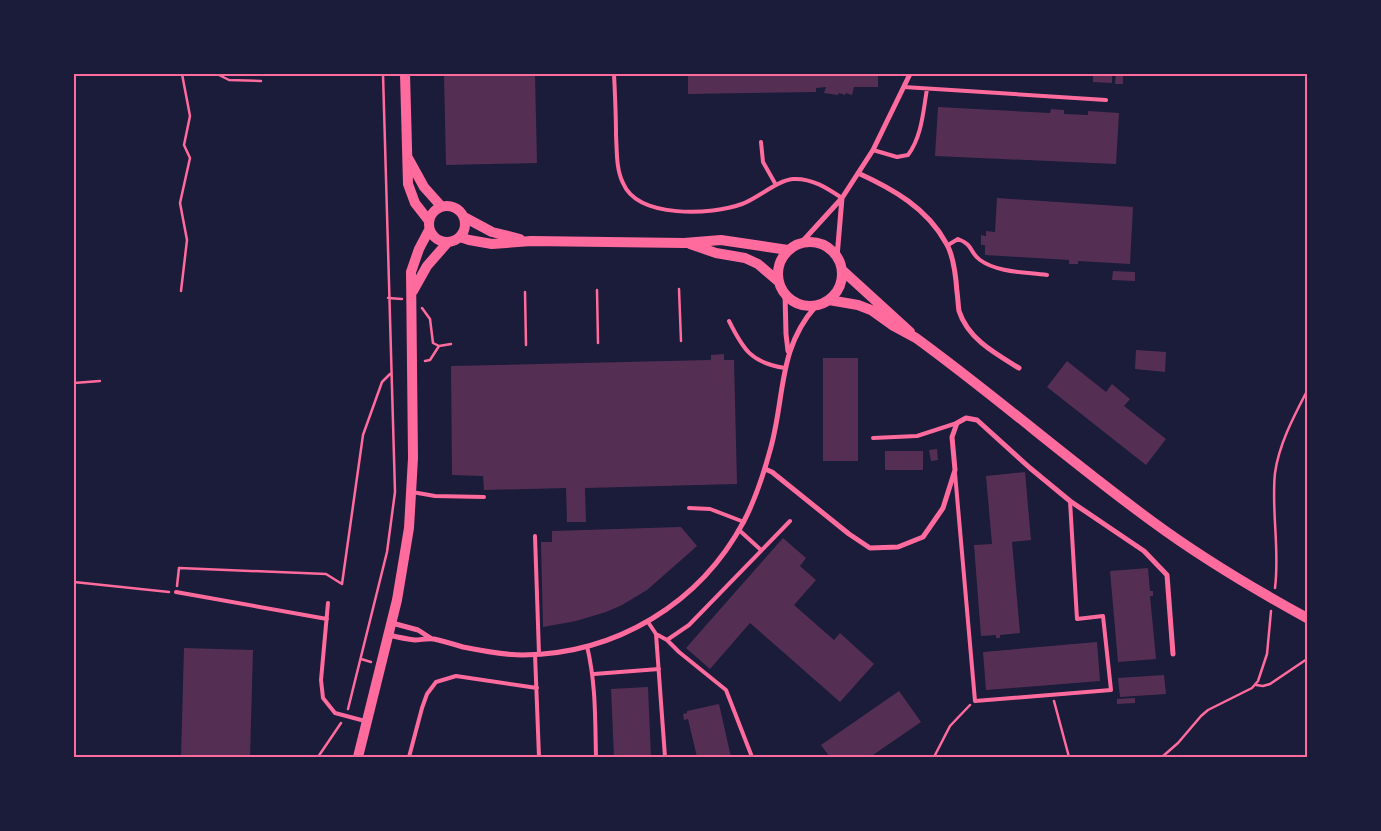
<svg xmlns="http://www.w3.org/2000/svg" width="1381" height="831" font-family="Montserrat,sans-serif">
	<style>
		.building { fill: #542f53 }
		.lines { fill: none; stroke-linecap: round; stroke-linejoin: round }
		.path { stroke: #ff6b9d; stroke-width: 2.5 }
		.service { stroke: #ff6b9d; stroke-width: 4 }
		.minor { stroke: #ff6b9d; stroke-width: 5 }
		.secondary { stroke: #ff6b9d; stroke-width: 10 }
		.neatline { fill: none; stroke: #ff6b9d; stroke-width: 2 }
	</style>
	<rect width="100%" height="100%" fill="#1b1b3a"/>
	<path class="building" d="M444,74h91l2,89 -91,2z
		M688,74h190v13h-24l-2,8 -6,-2 -1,2 -6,-2 -1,2 -14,-2 2,-6 -10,1v4l-128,2z
		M1093,74h19v9l-19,-1z
		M1116,74h7v10h-8z
		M938,107l112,6 1,-4 13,1v4l24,1v-4l31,2 -3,51 -181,-8z
		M997,198l136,9 -3,57 -52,-3v3h-9v-4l-84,-5v-10h-4v-10l5,1v-5l9,1z
		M1113,271l22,1v9l-23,-1z
		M1136,350l30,2 -1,20 -30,-3z
		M724,354v6h10l3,124 -152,4 1,34h-19l-1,-34 -82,2 -1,-14 -31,-1 -1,-109 260,-6v-5z
		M823,358h35v103h-35z
		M1067,361l39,31 6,-8 18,15 -6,7 42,33 -20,26 -99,-78z
		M937,449l1,11 -7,1 -2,-11z
		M885,451h38v19h-38z
		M1025,472l6,68 -19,2 8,91 -20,2v3h-4v-3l-15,1 -7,-91 18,-1 -6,-68z
		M681,527l16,19 -50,44 -25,15 -16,7 -30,9 -33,6 -2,-85h11v-11z
		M783,538l23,20 -6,8 16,14 -22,25 40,35 6,-7 34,31 -34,38 -90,-79 -40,46 -24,-21z
		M1148,568l2,23h3v5h-3l6,63 -38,3 -8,-91z
		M1097,642l3,39 -114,9 -3,-38z
		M184,648l69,2 -3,107h-69z
		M1164,675l2,19 -46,3 -2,-19z
		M648,687l3,70h-37l-3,-68z
		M899,691l22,31 -51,35h-40l-9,-12z
		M1135,698v5l-18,1v-5z
		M719,704l12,53h-34l-9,-38 -4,1 -1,-6 4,-1v-2z"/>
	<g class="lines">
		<path class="path" d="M217,74l12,6 32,1
			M679,289l2,52
			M597,290l1,53
			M181,291l6,-51 -7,-37 10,-45 -6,-13 6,-29 -8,-42
			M525,292l1,53
			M388,298l14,1
			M422,308l8,11 3,24 6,3 12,-2
			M425,361l5,-1 9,-14
			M74,383l26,-2
			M74,582l95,10
			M177,586l2,-18 147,6 16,10 21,-149 19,-53 8,-8
			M1275,588c5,-39 -4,-78 0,-115 4,-29 19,-57 32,-82
			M361,659l10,3
			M1256,685l7,1 7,-2 37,-25
			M1054,701l15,56
			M348,709l39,-157 8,-60 -12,-418
			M318,757l23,-34
			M934,757l16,-31 20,-21
			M1162,757l16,-14 23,-27 7,-6 44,-22 6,-7 9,-27 4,-43"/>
		<path class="service" d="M614,74c1,20 2,40 2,61 1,16 0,34 7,48 15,36 89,32 119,21 16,-6 36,-24 51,-25 19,-1 34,9 49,19
			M904,87l202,13
			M761,142l2,20 13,23
			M873,150l24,7 11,-2c14,-19 15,-43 19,-66
			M948,245l10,-6c16,6 11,13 22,21 18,13 46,12 67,15
			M729,321c14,28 22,42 56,47
			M873,438l44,-2 40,-13
			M955,473l20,228 136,-11 -8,-74 -26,3 -7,-118
			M412,492l23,4 49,1
			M689,508l21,1 34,13
			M739,530l22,20
			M535,536l4,118
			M176,592l151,27
			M328,603l-7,77 2,18 12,15 30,8
			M648,622l8,12 11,6 12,12 47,38 26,67
			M656,634l9,123
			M667,640l22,-15 101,-104
			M587,646c9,38 8,72 9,111
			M535,654l4,103
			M594,674l65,-5
			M409,757l13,-49 5,-14 9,-12 20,-6 81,12"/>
		<path class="minor" d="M858,173c35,16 69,35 88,70 7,11 10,35 11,49 1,6 1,13 2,19 9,28 37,43 60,57
			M801,243l41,-45 31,-48 37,-76
			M837,257l5,-59
			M785,294l1,40 2,17
			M765,469l7,3 77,62 21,14 28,-1 25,-10 20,-29 12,-38 -3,-33 5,-14 9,-5 11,2 53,48 40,33 74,50 23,24 6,79
			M392,623l26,7 14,9
			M389,635c8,2 17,4 26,5 6,0 12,-2 19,-1 9,2 19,5 29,8 20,4 39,8 60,8 93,-1 177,-51 221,-134 12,-23 20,-48 27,-74 14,-51 7,-99 45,-141"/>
		<path class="secondary" d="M405,74l3,110 7,19 14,18
			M408,158l16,29 17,19
			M429 224a18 18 0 1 1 36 0a18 18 0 1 1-36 0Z
			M464,217l28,15 28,7
			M460,237l9,3 23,4 39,-3 153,2 37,-3 67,10
			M778 274a32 32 0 1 1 64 0a32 32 0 1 1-64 0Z
			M690,244l26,9 29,5 13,6 21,18
			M842,270l68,62
			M413,291l14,-25 21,-24
			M829,300l29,5 13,5 21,15 24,13c81,59 156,125 237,184 49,36 101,67 154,96
			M358,757l39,-157 12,-72 4,-70 -2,-186 8,-23 10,-19"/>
	</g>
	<rect width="1381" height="831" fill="none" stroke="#1b1b3a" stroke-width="150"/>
	<rect x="75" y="75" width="1231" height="681" class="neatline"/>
</svg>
